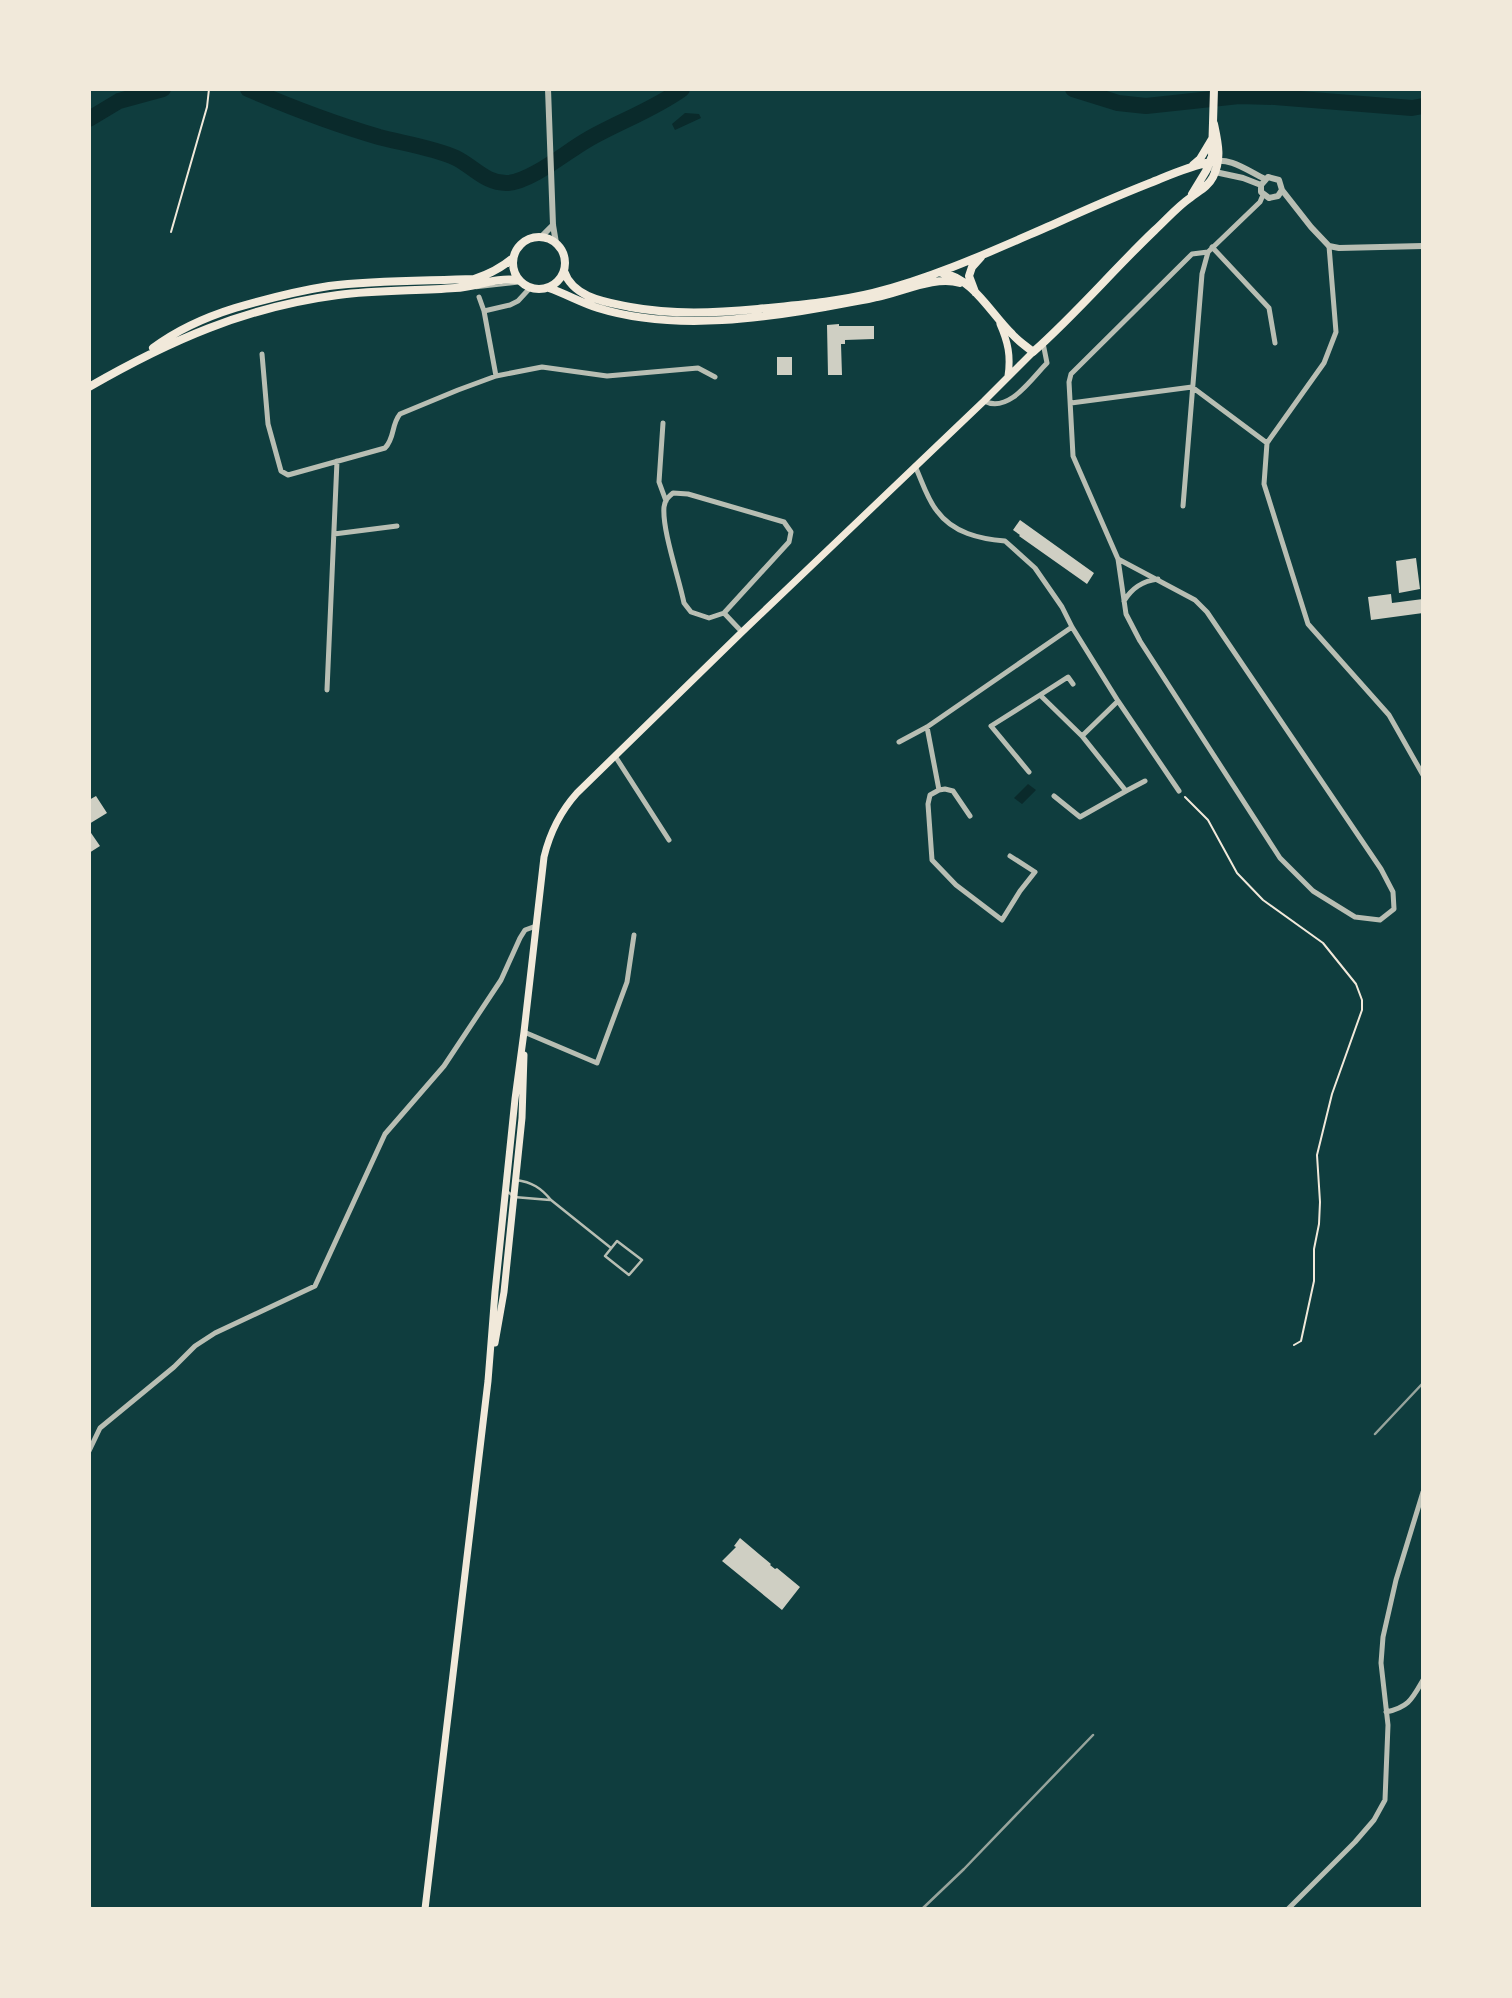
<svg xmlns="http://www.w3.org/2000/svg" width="1512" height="1998" font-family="Roboto,sans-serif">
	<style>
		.water { fill: #0a2a2b }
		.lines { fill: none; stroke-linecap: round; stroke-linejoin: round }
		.river { stroke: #0a2a2b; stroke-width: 16 }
		.building { fill: #cfcfc3 }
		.path { stroke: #f1e9da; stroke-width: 2 }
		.service { stroke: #b8beb3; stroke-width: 2.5 }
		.minor { stroke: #b8beb3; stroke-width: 5 }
		.tertiary { stroke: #b8beb3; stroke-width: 6 }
		.secondary { stroke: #f1e9da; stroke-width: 7 }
		.primary { stroke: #f1e9da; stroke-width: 8 }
		.rail { stroke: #97a49c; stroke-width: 2.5 }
	</style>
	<rect width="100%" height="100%" fill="#0f3d3e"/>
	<path class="water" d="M685,113l14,1 2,4 -26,12 -3,-6z
		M1028,784l8,6 -14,14 -8,-6z"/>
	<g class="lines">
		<path class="river" d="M248,89c42,18 86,35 131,48 23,6 56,11 77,21 18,9 30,26 52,25 24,-2 58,-31 79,-43 31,-18 66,-30 95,-51
			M1073,89l45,14 28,3 93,-10 36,1 137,11 11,-2
			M89,119l30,-18 44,-12"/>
	</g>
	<path class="building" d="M839,324v2h35v13l-29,1v4h-4l1,31h-14l-1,-50z
		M777,357h15v18h-15z
		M1020,520l74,53 -7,11 -68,-48 1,-1 -7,-5z
		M1416,558l4,31 -21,4 -3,-32z
		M1391,594l1,9 31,-4v14l-52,7 -3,-23z
		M96,796l11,17 -18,11v-24z
		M89,830l11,16 -11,7z
		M740,1538l31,26 -1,1 5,4 2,-1 23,19 -18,23 -60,-49 14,-14 -2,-1z"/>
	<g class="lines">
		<path class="path" d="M171,232l36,-125 2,-18
			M1185,797l23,23 29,53 26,27 60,43 33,41 6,16v10l-30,84 -15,61 3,47 -1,22 -5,25v32l-13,60 -7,4"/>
		<path class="service" d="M476,288l45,-5
			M516,1180c16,2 25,8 35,20l60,48
			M507,1191l7,6 36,3
			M617,1241l25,19 -13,15 -24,-19z"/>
		<path class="minor" d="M1329,246l7,86 -12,31 -57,80 -3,41 44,140 81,91 34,60
			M1212,247l57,61 6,35
			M530,288l-12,13 -8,4 -26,6 12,65 46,-9 65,9 91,-8 17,9
			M479,297l5,14
			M262,354l6,70 13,47 7,4 97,-27c10,-10 6,-23 15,-34l58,-24 38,-14
			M984,401c25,13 48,-23 63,-38l-4,-20
			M1071,403l121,-16 75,56
			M663,423l-4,59 7,19
			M915,466c7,15 12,33 22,45 16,22 43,28 68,30l30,27 27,39 10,20 46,74 61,90
			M673,493l15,1 96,28 7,10 -2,10 -65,71 -15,5 -18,-6 -7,-9c-5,-25 -22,-73 -20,-96 1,-7 4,-10 9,-14z
			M1183,506l19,-232 6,-22
			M334,534l63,-8
			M1118,559l77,41 12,12 174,257 12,23 1,17 -14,11 -25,-3 -42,-26 -33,-33 -140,-217 -14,-27 -8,-55 -45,-103 -4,-74 2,-8 121,-120 16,-2 52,-50 3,-7
			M1124,601c8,-13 18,-20 34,-22
			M724,613l18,19
			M327,690l10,-229
			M1040,695l28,-18 5,7
			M927,727l12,63 -9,5 -2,9 4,56 24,25 46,35 18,-29 15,-19 -25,-16
			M899,742l28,-15 145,-100
			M615,756l54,84
			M1029,772l-38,-46 49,-31 42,41
			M939,790l6,-1 8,2 17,25
			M1126,791l19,-10
			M1054,796l26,21 46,-26 -44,-55 36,-35
			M524,1032l73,31 30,-81 7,-47
			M89,1451l11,-23 74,-61 21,-21 20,-13 100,-47 70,-152 59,-68 57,-86 19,-42 5,-8 11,-4
			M1386,1712c23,-5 26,-13 37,-32
			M89,1908v1
			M1288,1909l67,-67 19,-22 11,-20 3,-75 -7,-62 2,-26 13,-57 27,-88"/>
		<path class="tertiary" d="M548,89l5,136 3,18
			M1261,185l-18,-7 -28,-6 -3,-4 -1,-6c18,-6 37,9 54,17
			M1282,190l-4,6 -9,2 -8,-6v-7l7,-8 11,3 3,10 29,37 18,19 10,2 84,-2
			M541,237l12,-12"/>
		<path class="secondary" d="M1000,324c8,18 11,32 8,52
			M495,1343l9,-51 18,-174 2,-63
			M425,1909l63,-528 7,-89 20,-193 9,-67 20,-175c6,-25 16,-45 33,-64l165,-161 242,-231 49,-49"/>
		<path class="primary" d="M1193,165l7,-6 12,-20
			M1192,194l14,-23 6,-15 2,-67
			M513 263a26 26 0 1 1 52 0a26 26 0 1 1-52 0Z
			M564,271c9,27 42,31 66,36 43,8 85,6 128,2 38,-4 78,-7 115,-16 63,-16 121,-43 179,-68 33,-15 65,-29 98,-42 20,-8 39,-17 61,-21
			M942,273c31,5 49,41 70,61 6,7 14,12 21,18 43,-38 80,-82 122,-122 11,-10 22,-23 35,-32 9,-7 18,-11 23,-21 9,-18 5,-34 1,-53
			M549,288c17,6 33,15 49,20 77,24 171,10 248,-5 11,-2 21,-3 31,-6 25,-5 59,-22 83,-14
			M975,292l-6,-16 3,-9 9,-10
			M153,348c24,-18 53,-31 82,-40 31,-9 62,-17 94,-22 48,-6 97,-5 145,-7 16,-5 27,-11 39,-21
			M89,387c80,-46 156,-80 249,-92 38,-5 78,-4 117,-7 22,-1 39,-11 63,-8"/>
		<path class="rail" d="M1375,1434l48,-51
			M922,1909l42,-40 129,-134"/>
	</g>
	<rect width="1512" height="1998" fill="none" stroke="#f1e9da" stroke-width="182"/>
</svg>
